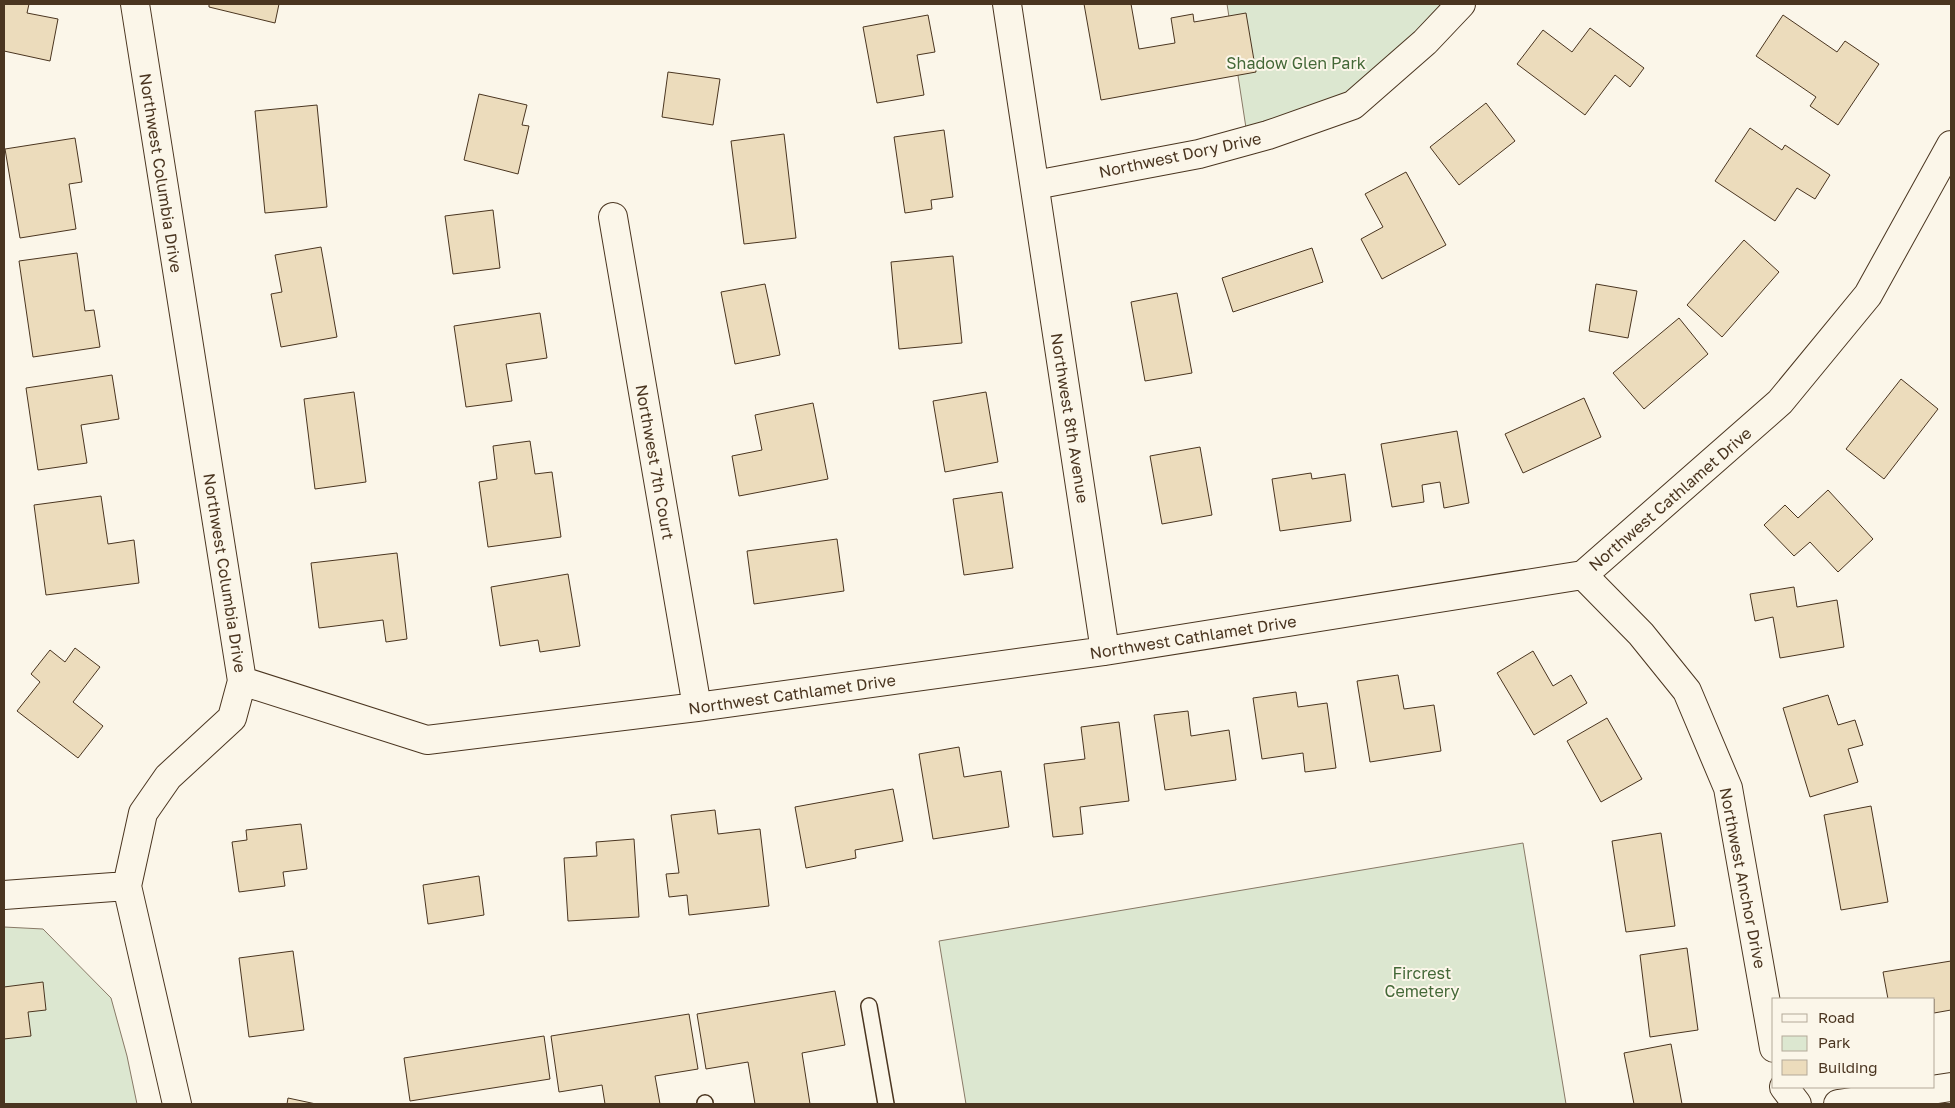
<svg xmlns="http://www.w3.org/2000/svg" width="1955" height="1108" font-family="'Golos Text',sans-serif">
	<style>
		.green { fill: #dce7d0; stroke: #887966 }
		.building { fill: #ecdcbc; stroke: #4a3520 }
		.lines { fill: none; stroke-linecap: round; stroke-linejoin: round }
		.service-casing { stroke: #4a3520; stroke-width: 18 }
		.minor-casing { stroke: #4a3520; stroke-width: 30 }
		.service { stroke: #fbf6e9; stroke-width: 15 }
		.minor { stroke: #fbf6e9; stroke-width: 28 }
		.labels { text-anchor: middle; stroke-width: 4; stroke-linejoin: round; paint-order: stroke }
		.park-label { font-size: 16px; fill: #436837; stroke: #fbf6e9 }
		.street-label { font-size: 16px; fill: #4a3520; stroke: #fbf6e9 }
	</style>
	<rect width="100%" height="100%" fill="#fbf6e9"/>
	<path class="green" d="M1227,4h234l-108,101 -105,36z
		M1523,843l43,261h-600l-27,-163z
		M4,927l39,2 68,69 16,58 10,48h-133z"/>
	<path class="building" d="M4,4h25l-2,9 31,6 -8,42 -46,-10z
		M209,4h70l-4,19 -66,-16z
		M1084,4h47l8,45 36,-6 -4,-25 22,-4 1,8 52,-9 10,59 -155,28z
		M928,15l7,37 -18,3 7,40 -47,8 -14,-76z
		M1783,15l54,37 8,-11 34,23 -41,61 -28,-19 6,-9 -60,-41z
		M1590,28l54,40 -14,19 -15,-12 -30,40 -68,-51 26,-34 29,22z
		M668,72l52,7 -7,46 -51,-8z
		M479,94l48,11 -5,20 7,1 -11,48 -54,-14z
		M1486,103l29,38 -56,44 -29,-38z
		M317,105l10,102 -62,6 -10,-102z
		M1750,128l32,22 3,-5 45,30 -15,24 -18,-11 -22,33 -60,-40z
		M944,130l9,67 -22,3 1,9 -27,4 -11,-76z
		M784,134l12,104 -52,6 -13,-103z
		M75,138l7,44 -13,2 7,45 -56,9 -15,-89z
		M1406,172l40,73 -64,34 -21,-40 22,-12 -18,-33z
		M493,210l7,58 -47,6 -8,-58z
		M1744,240l35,32 -57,65 -35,-32z
		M321,247l16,90 -56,10 -10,-53 11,-2 -7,-37z
		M1312,248l11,34 -90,30 -11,-34z
		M77,253l8,58 9,-1 6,37 -67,10 -14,-96z
		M953,256l9,87 -63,6 -8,-87z
		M765,284l15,71 -45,9 -14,-72z
		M1596,284l41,7 -9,47 -39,-7z
		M1177,293l15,80 -47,8 -14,-79z
		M540,313l7,45 -41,6 6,37 -46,6 -12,-81z
		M1679,318l29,36 -64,55 -31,-36z
		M112,375l7,44 -38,6 6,38 -49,7 -12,-82z
		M1901,379l37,30 -54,70 -38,-30z
		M354,392l12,90 -51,7 -11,-90z
		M986,392l12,70 -53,10 -12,-71z
		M1584,398l17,39 -78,36 -18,-39z
		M813,403l15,76 -89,17 -7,-40 30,-6 -7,-35z
		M1457,431l12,72 -25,5 -4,-26 -18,3 2,17 -32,5 -11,-63z
		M530,441l5,33 17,-2 9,65 -73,10 -9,-65 18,-3 -4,-33z
		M1200,447l12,68 -50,9 -12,-68z
		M1311,473l1,6 33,-5 6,47 -71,10 -8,-52z
		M1828,490l45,49 -35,33 -28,-30 -16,14 -30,-31 21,-20 13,13z
		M1002,492l11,76 -49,7 -11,-76z
		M101,496l7,48 26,-4 5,43 -93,12 -12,-90z
		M837,539l7,52 -90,13 -7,-53z
		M397,553l10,86 -21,3 -3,-22 -64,8 -8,-65z
		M568,574l12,72 -40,6 -2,-12 -38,6 -9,-59z
		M1794,587l3,20 40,-7 7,47 -64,11 -7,-41 -18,4 -5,-27z
		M75,648l25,19 -27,35 30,24 -25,32 -61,-47 23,-29 -9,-8 19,-24 15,12z
		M1533,651l20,35 18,-11 16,28 -53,32 -37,-62z
		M1398,675l6,34 30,-4 7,46 -71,11 -13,-81z
		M1296,692l2,15 29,-4 9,65 -31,4 -2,-19 -41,6 -9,-61z
		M1828,695l10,30 17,-5 8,25 -15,4 10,33 -48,15 -27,-89z
		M1188,711l3,25 38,-6 7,50 -71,10 -11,-75z
		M1607,718l35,61 -41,23 -34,-61z
		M1119,722l10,79 -49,6 3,27 -30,3 -9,-73 41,-5 -4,-32z
		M959,747l5,30 37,-6 8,56 -76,12 -14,-85z
		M893,789l10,52 -48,9 1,8 -50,10 -11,-61z
		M1871,806l17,96 -47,8 -17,-95z
		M715,810l3,24 42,-5 9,77 -80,9 -2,-20 -18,2 -3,-23 13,-1 -8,-58z
		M301,824l6,45 -24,3 2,14 -46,6 -7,-50 15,-2 -1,-10z
		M1661,833l14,93 -49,6 -14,-91z
		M634,839l5,78 -71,4 -4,-63 33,-2 -1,-14z
		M479,876l5,39 -56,9 -5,-39z
		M1687,948l11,82 -48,7 -10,-82z
		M293,951l11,79 -55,7 -10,-79z
		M1951,961v49l-17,3v-14h-46l-5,-27z
		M43,982l3,28 -18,2 3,24 -27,3v-52z
		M835,991l10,54 -43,8 8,51h-55l-7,-42 -42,7 -9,-55z
		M689,1014l9,55 -43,7 5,28h-55l-3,-19 -43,7 -8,-56z
		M544,1036l6,43 -140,22 -6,-43z
		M1671,1044l11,60h-48l-10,-51z
		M288,1098l28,6h-29z"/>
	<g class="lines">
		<defs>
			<path id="service" d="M869,1006l17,98
				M705,1103v1"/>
			<path id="minor" d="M135,4l107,677 -10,37 -64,59 -25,36 -16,73 50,218
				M1007,4l98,647
				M1035,185l164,-31 69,-19 85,-30 72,-63 36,-38
				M613,217l84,490
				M1583,575l58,59 46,57 41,97 46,260
				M242,681l185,59 270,-33 408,-56 478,-76 197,-173 88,-107 83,-150
				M4,895l123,-9
				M1784,1087l13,17
				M1838,1104l113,-17"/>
		</defs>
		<use href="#service" class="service-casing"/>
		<use href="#minor" class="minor-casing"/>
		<use href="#service" class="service"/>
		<use href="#minor" class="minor"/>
	</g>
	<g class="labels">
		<g class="park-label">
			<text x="1296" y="69">Shadow Glen Park</text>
			<text x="1422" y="979">Fircrest<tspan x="1422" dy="18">Cemetery</tspan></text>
		</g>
		<g class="street-label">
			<text transform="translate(1180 155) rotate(-12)" y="6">Northwest Dory Drive</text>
			<text transform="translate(161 173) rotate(81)" y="6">Northwest Columbia Drive</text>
			<text transform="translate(1070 418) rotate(81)" y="6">Northwest 8th Avenue</text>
			<text transform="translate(655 462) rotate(80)" y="6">Northwest 7th Court</text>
			<text transform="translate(1670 499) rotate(-41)" y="6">Northwest Cathlamet Drive</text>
			<text transform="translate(225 573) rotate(81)" y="6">Northwest Columbia Drive</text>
			<text transform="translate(1193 637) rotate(-9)" y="6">Northwest Cathlamet Drive</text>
			<text transform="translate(792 694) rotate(-8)" y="6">Northwest Cathlamet Drive</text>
			<text transform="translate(1743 878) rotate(79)" y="6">Northwest Anchor Drive</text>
		</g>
	</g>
	<rect width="1955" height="1108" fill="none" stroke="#4a3520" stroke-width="10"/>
	<rect x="1772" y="998" width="162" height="90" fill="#fbf6e9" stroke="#b4a999"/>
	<rect x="1782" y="1014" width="25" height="8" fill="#fbf6e9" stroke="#b4a999"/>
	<text x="1818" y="1023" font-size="15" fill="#4a3520">Road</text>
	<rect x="1782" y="1036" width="25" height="15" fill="#dce7d0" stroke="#b4a999"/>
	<text x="1818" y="1048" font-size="15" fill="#4a3520">Park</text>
	<rect x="1782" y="1060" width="25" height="15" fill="#ecdcbc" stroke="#b4a999"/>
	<text x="1818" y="1073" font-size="15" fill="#4a3520">Building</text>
</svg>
